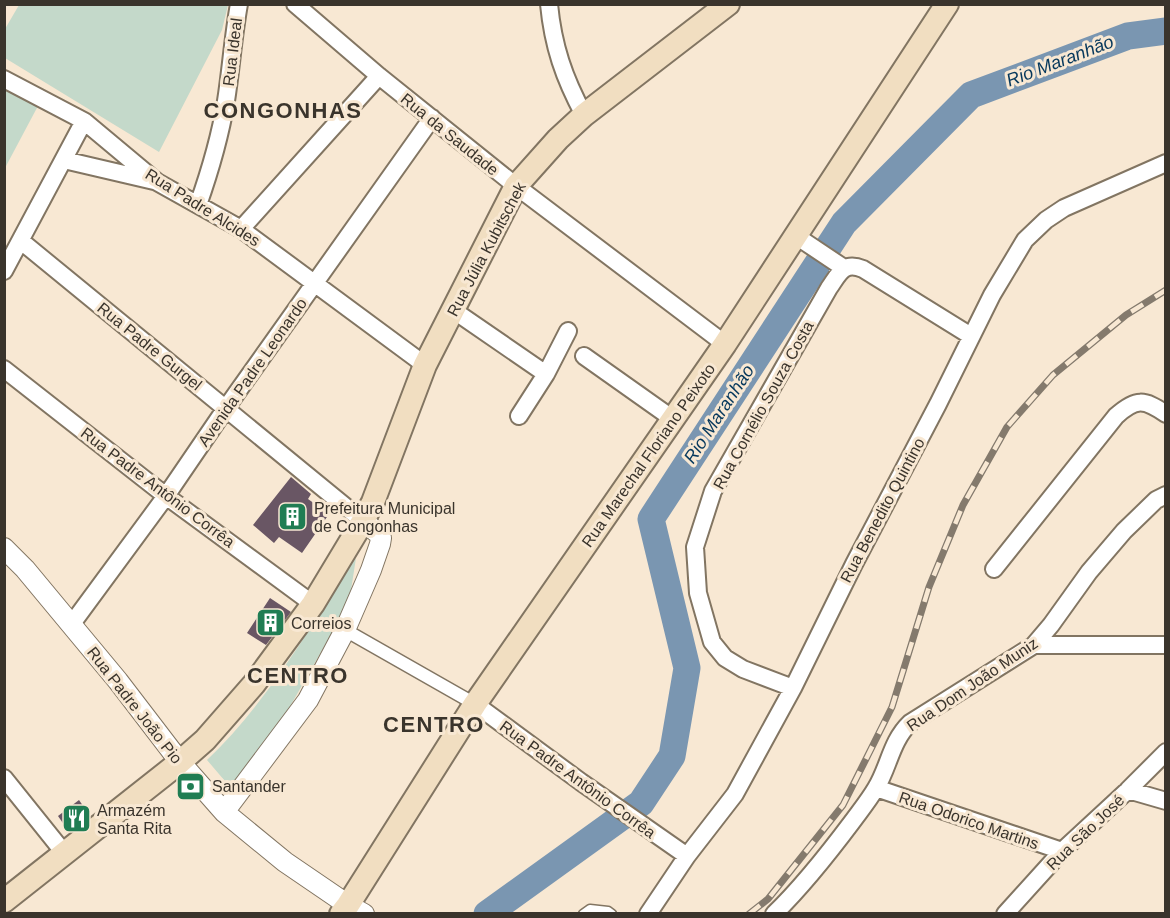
<svg xmlns="http://www.w3.org/2000/svg" width="1170" height="918" font-family="Arial,sans-serif">
	<style>
		.green { fill: #c4d9ca }
		.lines { fill: none; stroke-linecap: round; stroke-linejoin: round }
		.river { stroke: #7a96b1; stroke-width: 27 }
		.building { fill: #695664 }
		.service-casing { stroke: #827562; stroke-width: 11 }
		.pedestrian-casing { stroke: #827562; stroke-width: 15 }
		.minor-casing { stroke: #827562; stroke-width: 20 }
		.tertiary-casing { stroke: #827562; stroke-width: 22 }
		.secondary-casing { stroke: #827562; stroke-width: 26 }
		.service { stroke: #fff; stroke-width: 8 }
		.pedestrian { stroke: #fff; stroke-width: 12 }
		.minor { stroke: #fff; stroke-width: 16 }
		.tertiary { stroke: #fff; stroke-width: 20 }
		.secondary { stroke: #f1dec1; stroke-width: 22 }
		.rail-casing { stroke: #847a6d; stroke-width: 7 }
		.rail { stroke: #f8e8d3; stroke-width: 4.5; stroke-dasharray: 14; stroke-linecap: butt }
		.labels { text-anchor: middle; stroke-width: 6; stroke-linejoin: round; paint-order: stroke }
		.street-label { font-size: 16px; fill: #3a342c; stroke: #f8e8d3 }
		.poi-label { font-size: 16px; fill: #3a342c; stroke: #f8e8d3; text-anchor: start }
		.water-label { font-size: 18px; font-style: italic; fill: #06385c; stroke: #f8e8d3 }
		.district-label { font-size: 22px; font-weight: bold; letter-spacing: 1.5px; fill: #3a342c; stroke: #f8e8d3 }
	</style>
	<rect width="100%" height="100%" fill="#f8e8d3"/>
	<path class="green" d="M19,5v-1l209,1 -6,25 -63,122 -154,-94v-29z
		M5,85l34,19 -34,64z
		M356,558l-7,45 -65,114 -54,70 -23,-27c59,-56 104,-134 149,-202z"/>
	<g class="lines">
		<path class="river" d="M487,914l154,-111 31,-47 15,-88 -36,-149 193,-296 127,-128 157,-59 38,-5"/>
	</g>
	<path class="building" d="M291,477l20,17 -3,5 21,15 -27,39 -23,-16 -5,6 -21,-18z
		M270,598l21,14 -25,33 -19,-12z
		M79,800l11,16 -21,16 -11,-16z"/>
	<g class="lines">
		<defs>
			<path id="service" d="M583,914l7,-5 18,2 4,3"/>
			<path id="pedestrian" d="M345,630l130,74"/>
			<path id="minor" d="M295,4l84,72 137,110 209,158
				M549,4c4,42 15,74 35,111
				M4,79l80,42 73,61 84,47 184,136
				M64,160l90,21
				M198,205c12,-34 22,-68 28,-104 5,-32 7,-64 13,-97
				M241,229l138,-153
				M796,236l48,32
				M21,241l342,280
				M4,271l80,-150
				M453,310l93,64 -27,42
				M584,356l89,63
				M4,369l162,127 147,108
				M546,374l22,-43
				M994,569l122,-153c20,-18 28,-17 50,-2
				M71,625l95,-129 60,-88 206,-290
				M1034,645h132
				M793,688l-50,-19 -18,-11 -13,-16 -14,-49 -3,-46 18,-56 116,-203c10,-14 14,-27 34,-19l108,67
				M475,704l106,78 106,74
				M4,778l61,76
				M876,788l186,63
				M1128,790l38,11
				M648,914l39,-58 48,-62 58,-106 61,-124 84,-160 54,-109 33,-55 21,-20 18,-12 102,-45
				M774,914c29,-28 54,-60 78,-92 8,-11 17,-22 24,-34 13,-21 15,-47 34,-65l124,-78 17,-20 38,-53 35,-41 32,-31 10,-5
				M1005,914l57,-63 66,-61 38,-38"/>
			<path id="tertiary" d="M4,548l21,21 93,112 62,81 44,50 61,50 63,43 16,9
				M224,812l84,-112 37,-70 26,-60 9,-26 1,-6 -2,-4 -16,-13"/>
			<path id="secondary" d="M4,901l176,-139 25,-22 49,-56 59,-80 50,-83 10,-19 52,-137 91,-179 42,-47 26,-24 144,-111
				M341,914l7,-9 127,-201 250,-360 222,-340"/>
		</defs>
		<use href="#service" class="service-casing"/>
		<use href="#pedestrian" class="pedestrian-casing"/>
		<use href="#minor" class="minor-casing"/>
		<use href="#tertiary" class="tertiary-casing"/>
		<use href="#secondary" class="secondary-casing"/>
		<use href="#service" class="service"/>
		<use href="#pedestrian" class="pedestrian"/>
		<use href="#minor" class="minor"/>
		<use href="#tertiary" class="tertiary"/>
		<use href="#secondary" class="secondary"/>
		<defs>
			<path id="rail" d="M749,914l19,-15 75,-94 49,-98 37,-120 34,-82 44,-78 46,-52 73,-60 40,-25"/>
		</defs>
		<use href="#rail" class="rail-casing"/>
		<use href="#rail" class="rail"/>
	</g>
	<defs>
		<symbol id="building-square" viewBox="-11 -11 22 22"><rect x="-9" y="-9" width="18" height="18" rx="4" fill="#207d53" stroke="#f8e8d3"/><path d="M-4-6H4V6H1V3H-1V6H-4ZM-2.5-4.3h1.7v1.8h-1.7ZM.8-4.3h1.7v1.8H.8ZM-2.5-1h1.7V.8h-1.7ZM.8-1h1.7V.8H.8Z" fill="#fff"/></symbol>
		<symbol id="bank-square" viewBox="-11 -11 22 22"><rect x="-9" y="-9" width="18" height="18" rx="4" fill="#207d53" stroke="#f8e8d3"/><path d="M-6-4H6V4H-6ZM0-2.3a2.3 2.3 0 1 0 0 4.6a2.3 2.3 0 1 0 0-4.6Z" fill="#fff"/></symbol>
		<symbol id="restaurant-square" viewBox="-11 -11 22 22"><rect x="-9" y="-9" width="18" height="18" rx="4" fill="#207d53" stroke="#f8e8d3"/><path d="M-5-6h1v4h1v-4h1v4h1v-4h1v5L-1.5 .5V6h-2V.5L-5-1ZM5-6V6H3V1.5H1.5Q1.5-4 5-6Z" fill="#fff"/></symbol>
	</defs>
	<g fill-rule="evenodd">
		<use href="#building-square" x="276" y="500" width="33" height="33"/>
		<use href="#building-square" x="254" y="606" width="33" height="33"/>
		<use href="#bank-square" x="174" y="770" width="33" height="33"/>
		<use href="#restaurant-square" x="60" y="802" width="33" height="33"/>
	</g>
	<g class="labels">
		<g class="street-label">
			<text transform="translate(232 52) rotate(-83)" y="6">Rua Ideal</text>
			<text transform="translate(450 134) rotate(39)" y="6">Rua da Saudade</text>
			<text transform="translate(203 207) rotate(32)" y="6">Rua Padre Alcides</text>
			<text transform="translate(486 249) rotate(-62)" y="6">Rua Júlia Kubitschek</text>
			<text transform="translate(150 346) rotate(39)" y="6">Rua Padre Gurgel</text>
			<text transform="translate(252 372) rotate(-55)" y="6">Avenida Padre Leonardo</text>
			<text transform="translate(763 405) rotate(-61)" y="6">Rua Cornélio Souza Costa</text>
			<text transform="translate(648 455) rotate(-55)" y="6">Rua Marechal Floriano Peixoto</text>
			<text transform="translate(158 487) rotate(37)" y="6">Rua Padre Antônio Corrêa</text>
			<text transform="translate(882 510) rotate(-62)" y="6">Rua Benedito Quintino</text>
			<text transform="translate(972 684) rotate(-34)" y="6">Rua Dom João Muniz</text>
			<text transform="translate(135 705) rotate(52)" y="6">Rua Padre João Pio</text>
			<text transform="translate(578 779) rotate(36)" y="6">Rua Padre Antônio Corrêa</text>
			<text transform="translate(969 820) rotate(19)" y="6">Rua Odorico Martins</text>
			<text transform="translate(1085 832) rotate(-44)" y="6">Rua São José</text>
		</g>
		<g class="poi-label">
			<text x="314" y="514">Prefeitura Municipal<tspan x="314" dy="18">de Congonhas</tspan></text>
			<text x="291" y="629">Correios</text>
			<text x="212" y="792">Santander</text>
			<text x="97" y="816">Armazém<tspan x="97" dy="18">Santa Rita</tspan></text>
		</g>
		<g class="water-label">
			<text transform="translate(1060 61) rotate(-21)" y="6">Rio Maranhão</text>
			<text transform="translate(719 414) rotate(-57)" y="6">Rio Maranhão</text>
		</g>
		<g class="district-label">
			<text x="283" y="118">CONGONHAS</text>
			<text x="298" y="683">CENTRO</text>
			<text x="434" y="732">CENTRO</text>
		</g>
	</g>
	<rect width="1170" height="918" fill="none" stroke="#3a342c" stroke-width="12"/>
</svg>
